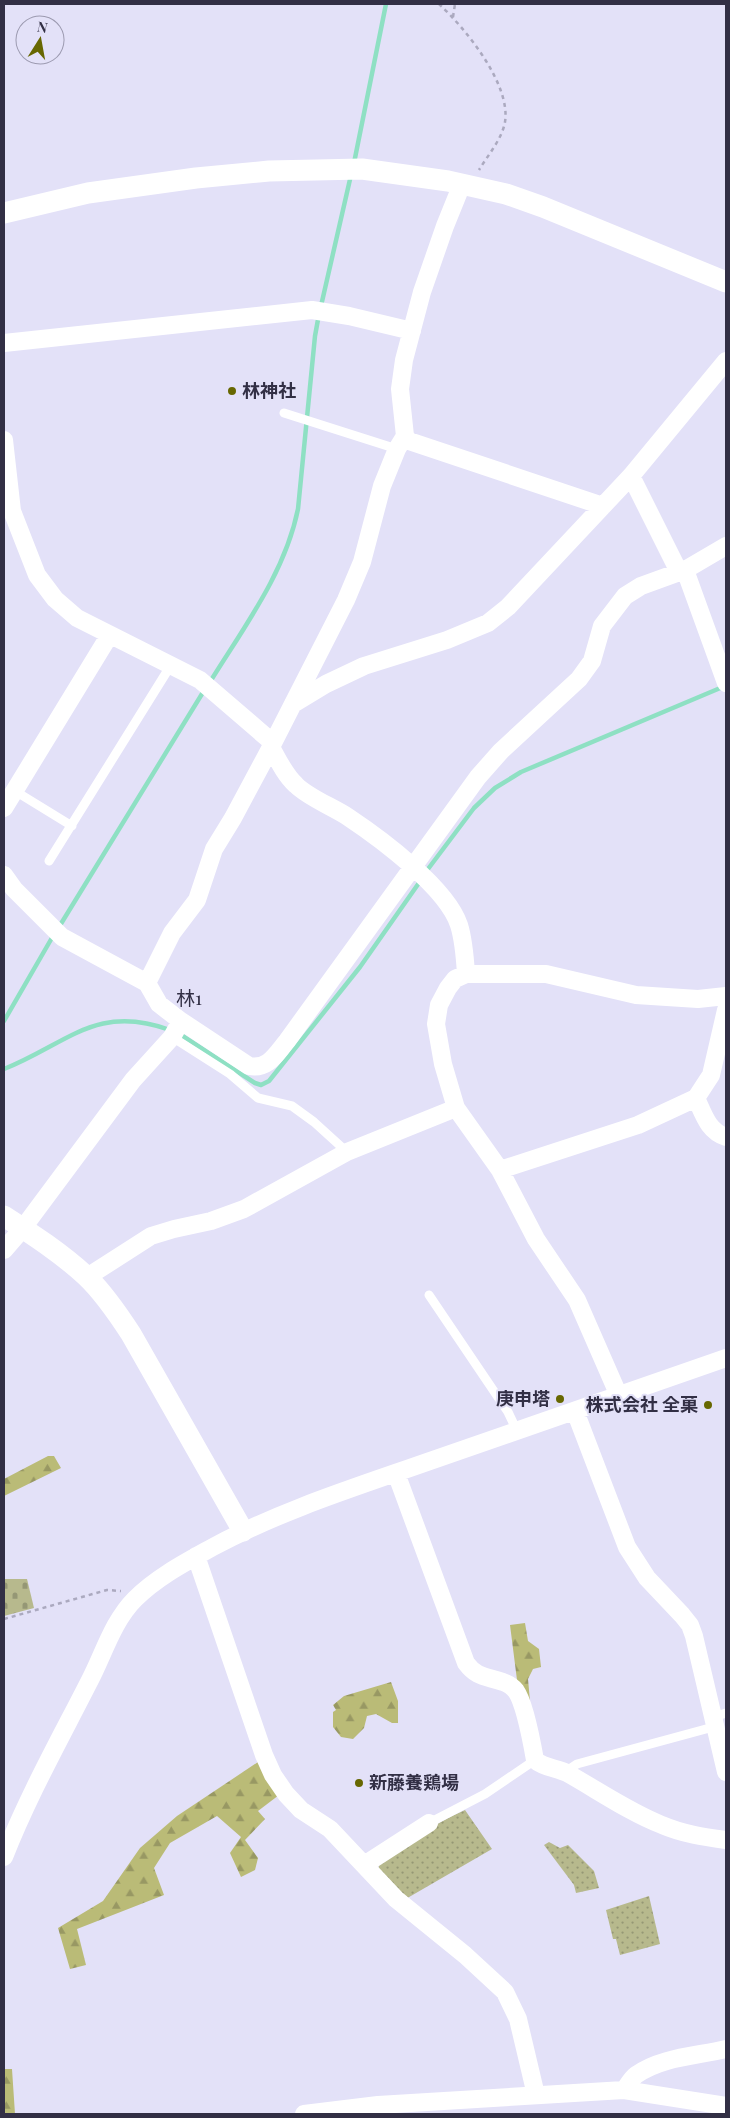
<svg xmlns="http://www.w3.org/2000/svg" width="730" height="2118" font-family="'Playfair Display','Noto Sans JP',serif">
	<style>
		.grass { fill: url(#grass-dots) }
		.forest { fill: url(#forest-firs) }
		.cemetery { fill: url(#cemetery-stones) }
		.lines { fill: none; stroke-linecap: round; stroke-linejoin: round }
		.stream { stroke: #8ee0c3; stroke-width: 4.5 }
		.path { stroke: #aba9bf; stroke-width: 2.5; stroke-dasharray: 4 4; stroke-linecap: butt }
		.service { stroke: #fff; stroke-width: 9 }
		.minor { stroke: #fff; stroke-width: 18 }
		.tertiary { stroke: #fff; stroke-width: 21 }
		.poi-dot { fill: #676701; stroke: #e3e1f8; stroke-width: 2 }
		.labels { text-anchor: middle; stroke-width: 4; stroke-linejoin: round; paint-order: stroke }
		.poi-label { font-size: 18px; font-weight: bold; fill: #322f45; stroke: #e3e1f8; text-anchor: start }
		.neighbourhood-label { font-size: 19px; fill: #322f45; stroke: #e3e1f8 }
	</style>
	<defs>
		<pattern id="grass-dots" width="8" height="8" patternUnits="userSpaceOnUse" patternTransform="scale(1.25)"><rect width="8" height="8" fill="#b7b98d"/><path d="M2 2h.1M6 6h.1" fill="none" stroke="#959775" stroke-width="1.8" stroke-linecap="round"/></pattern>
		<pattern id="forest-firs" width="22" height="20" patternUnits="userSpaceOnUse" patternTransform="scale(1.25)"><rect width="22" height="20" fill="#babb77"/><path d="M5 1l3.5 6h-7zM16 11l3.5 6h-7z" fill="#989863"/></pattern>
		<pattern id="cemetery-stones" width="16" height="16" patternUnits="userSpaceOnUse" patternTransform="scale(1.25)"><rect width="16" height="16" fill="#b7b98d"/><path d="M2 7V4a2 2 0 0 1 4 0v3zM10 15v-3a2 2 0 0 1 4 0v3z" fill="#959775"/></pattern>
	</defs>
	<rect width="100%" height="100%" fill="#e3e1f8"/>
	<path class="grass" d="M465,1810l27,39 -88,51 -26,-28 1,-7c27,-22 54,-41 86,-55z
		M549,1842l11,6 8,-3 26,26 5,17 -23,5 -2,-8 -30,-40z
		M649,1896l11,48 -40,11 -4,-16h-3l-7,-29z"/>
	<path class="forest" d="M48,1456h6l7,12 -57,28v-17z
		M525,1623l3,18 11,8 2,18 -8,2 -5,10 2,22 -3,1 -10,-22 -7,-55z
		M391,1682l7,19v22h-6l-16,-9 -9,2 -3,12 -11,11 -12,-2 -8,-10v-15l3,-2 -3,-5 11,-9z
		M261,1760l18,35 -21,16 7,8 -20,21 13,18 -3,12 -14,7 -11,-24 11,-16 -24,-21 -47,27 -16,25 10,27 -87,34 9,36 -16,4 -12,-41 45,-27 37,-53 37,-32z
		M4,2069h8l3,45h-11z"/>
	<path class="cemetery" d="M4,1579h23l7,29 -30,8z"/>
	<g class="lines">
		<path class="stream" d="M354,163l32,-159
			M321,306l30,-131
			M210,682c34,-55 75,-109 88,-173l17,-173 4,-22
			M425,873l49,-65 21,-20 26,-16 204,-86
			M59,927l146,-238
			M4,1021l49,-85
			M178,1033l77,50 6,2 8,-4 91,-114 61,-87
			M4,1069c63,-25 92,-66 166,-39"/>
		<path class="path" d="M439,4c26,24 72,80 66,118 -3,17 -17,33 -26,48
			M453,17l2,-13
			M4,1619l103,-29 14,1"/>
		<path class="service" d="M284,413l113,36
			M15,791l57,35
			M49,861l122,-196
			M172,1037l58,37 28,24 34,8 22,16 33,30
			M429,1295l79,117 9,19
			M714,1717l12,-4
			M565,1772l12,-8 140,-38
			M429,1823l56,-29 50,-34"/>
		<path class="minor" d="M4,343l308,-33 37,6 63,15
			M405,436l-5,-47 4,-29 18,-68 23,-66 17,-42
			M4,440l8,71 25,64 18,24 22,19 123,62 72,62
			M631,476l48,96
			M685,570l41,113
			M293,704l33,-20 38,-18 83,-26 41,-17 20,-16 123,-131 95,-115
			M271,747c7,13 14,28 25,38 13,13 37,22 52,32 33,22 99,71 111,108 5,16 6,33 7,49
			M4,808l105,-172
			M4,875l10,14 48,48 85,46 12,21 22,17 -9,16 -39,43 -110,148 -19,22
			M147,983l25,-50 25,-33 17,-51 19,-31 38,-71 75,-147 16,-38 20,-76 15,-37 8,-13 4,5 194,65
			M181,1021l68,45c19,4 27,-12 38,-25l191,-264 23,-26 78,-72 13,-18 10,-35 23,-30 16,-10 44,-16 41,-24
			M696,1098c8,17 12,33 30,39
			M500,1170l138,-45 58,-27 15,-23 15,-65
			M87,1277l64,-41 23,-7 37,-8 33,-12 103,-57 109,-44
			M619,1396l-42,-96 -41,-61 -36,-69 -44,-62 -13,-44 -7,-40 3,-19 9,-17 7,-9 11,-5h80l90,21 62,4 28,-3
			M575,1411l52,136 20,31 35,37 8,10 4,11 32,136
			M396,1473l70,190c11,15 20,13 37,19 5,2 10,5 13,9 9,13 16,52 19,69 9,8 22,8 32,13 32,18 62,39 95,52 21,9 42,12 64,15
			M196,1556l68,199 9,20 13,19 15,16 29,19 66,70 69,56 40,37 13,27 18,76
			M4,1857c24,-61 56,-118 86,-177 14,-27 23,-59 45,-81 22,-22 51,-37 78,-52 69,-37 143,-60 217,-86 99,-34 198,-68 296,-103
			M364,1865l65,-42
			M624,2090c4,-5 7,-11 12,-15 25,-18 61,-19 90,-26
			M304,2114l74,-9 246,-15 102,16"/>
		<path class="tertiary" d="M4,213l84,-20 108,-15 73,-7 93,-2 86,12 58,13 37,13 183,75
			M4,1216c28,18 57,37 82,60 17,16 32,38 45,58l112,197"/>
	</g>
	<g class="poi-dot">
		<circle cx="232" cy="391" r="5"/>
		<circle cx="560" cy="1399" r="5"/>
		<circle cx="708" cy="1405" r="5"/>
		<circle cx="359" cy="1783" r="5"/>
	</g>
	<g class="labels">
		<g class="poi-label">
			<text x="242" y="397">林神社</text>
			<text x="550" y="1405" text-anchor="end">庚申塔</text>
			<text x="698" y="1411" text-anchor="end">株式会社 全菓</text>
			<text x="369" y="1789">新藤養鶏場</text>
		</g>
		<g class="neighbourhood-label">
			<text x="189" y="1005">林1</text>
		</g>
	</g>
	<rect width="730" height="2118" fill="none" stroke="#322f45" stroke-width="10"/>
	<g transform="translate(40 40) rotate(11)"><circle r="24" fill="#e3e1f8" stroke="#9c9ab0"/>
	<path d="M0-4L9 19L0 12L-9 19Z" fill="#676701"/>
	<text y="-8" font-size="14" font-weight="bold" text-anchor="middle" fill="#322f45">N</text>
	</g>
</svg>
